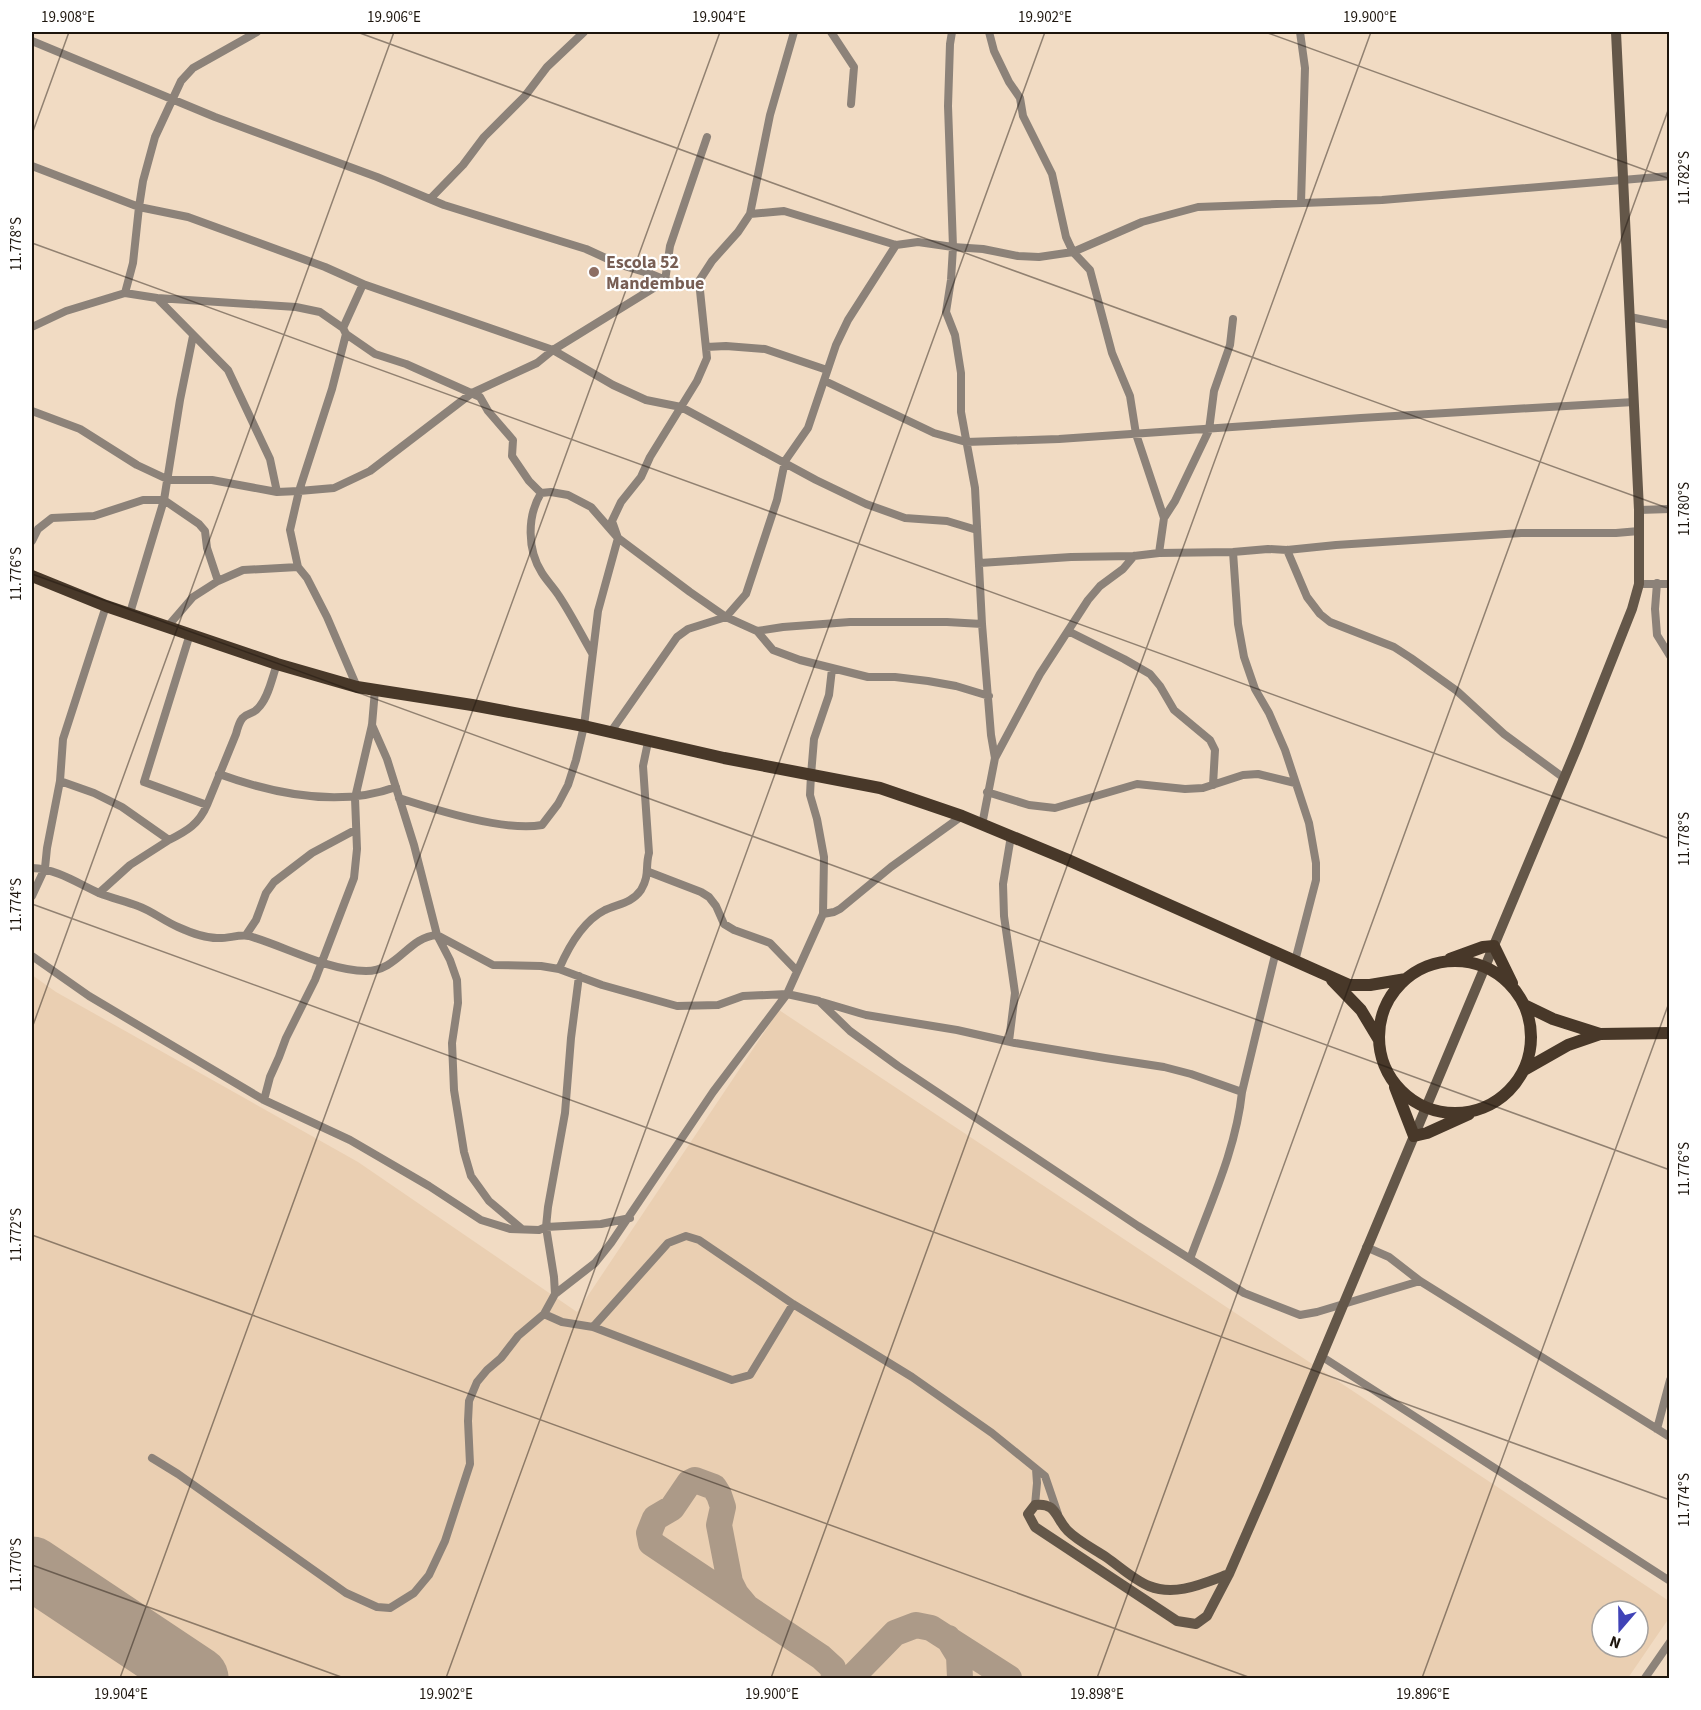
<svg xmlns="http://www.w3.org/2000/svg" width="1701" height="1710" font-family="'Source Sans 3',sans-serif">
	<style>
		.built { fill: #eacfb2; fill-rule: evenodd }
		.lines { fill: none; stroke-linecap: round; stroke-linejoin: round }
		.taxiway { stroke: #ac9a88; stroke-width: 26 }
		.runway { stroke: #ac9a88; stroke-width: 63 }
		.street { stroke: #8c8279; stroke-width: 8 }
		.secondary { stroke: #645749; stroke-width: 10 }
		.primary { stroke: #483829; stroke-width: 12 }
		.ticks { fill: none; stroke: #1d150d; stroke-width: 1.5; stroke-opacity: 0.45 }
		.education-dot { fill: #8d6e63; stroke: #fff; stroke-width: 2 }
		.labels { text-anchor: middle; stroke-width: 4.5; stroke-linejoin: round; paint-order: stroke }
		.education-label { font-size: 18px; font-weight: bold; fill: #785e54; stroke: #fff; text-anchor: start }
		.neatline { fill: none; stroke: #1d150d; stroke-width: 2 }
		.ticks-label { font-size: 15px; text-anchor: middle; fill: #1d150d }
	</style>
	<rect width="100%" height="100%" fill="#f1dbc3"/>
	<path class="built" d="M32,975l24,17 302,170 219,150 202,-302 890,591v17l-41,60h-1596zM1602,1611h36v36h-36z"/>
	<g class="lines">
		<path class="taxiway" d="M746,1606l-10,-12 -6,-12 -11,-57 4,-18 -4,-12 -5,-8 -19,-7 -6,3 -17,25 -17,10 -6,15 2,10 170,114 12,11 1,10
			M948,1638l11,18 1,22
			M851,1678l44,-45 21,-8 15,3 78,50"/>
		<path class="runway" d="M32,1568l165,110"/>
		<path class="street" d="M257,32l-64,36 -12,13 -26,56 -12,44 -4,26 49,10 137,50 38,17 -20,44
			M831,32l23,35 -3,37
			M952,32l-2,12 -2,62 5,141 -2,33 -5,32 9,23 6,38v39l14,76 7,136 9,111 4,23 -13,67
			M989,32l5,19 15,31 11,16 3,18 29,58 14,63 7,15 17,18 22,83 18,43 6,38 28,84 -5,35
			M1300,32l5,36 -4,135
			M32,41l183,76 162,60 67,28 142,44 35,16 30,9 24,10 14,2 10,-5
			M32,166l107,41 -6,56 -8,30
			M430,199l33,-34 21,-28 41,-41 22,-29 37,-35
			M750,214l34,-3 112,34 22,-3 35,5 30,2 35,7 21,1 34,-5 69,-30 56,-15 184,-7 288,-24
			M363,284l190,66 60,35 33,15 35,7 135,73 50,24 39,14 42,3 30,9
			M157,298l139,9 24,5 23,16 3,6 29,20 31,10 74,33 8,14 25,29 -1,16 17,25 12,12c-14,23 -14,57 1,80 5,8 12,15 17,23 12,18 22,38 33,57
			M1630,317l40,8
			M32,327l34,-16 59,-18 32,5 71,72 42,89 7,33 22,-1 -9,39 8,37 9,11 20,39 30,70
			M346,334l-14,55 -33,102 35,-3 36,-17 102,-78 65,-30 16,-13 112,-69 5,-35 37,-109
			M706,347l20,-1 39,3 62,21
			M825,381l109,52 32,9 93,-3 302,-21 273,-16
			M32,411l48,18 57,36 32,15h43l65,12
			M541,493l10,-1 17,3 23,12 27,31 72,54 36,25 31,14 26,-4 67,-5h97l35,2
			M1639,510l31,-1
			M1164,518l11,-17 34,-71 5,-39 16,-46 3,-26
			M32,541l6,-12 14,-11 42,-2 49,-16h21l35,24 6,7 2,17 11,33
			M1287,550l20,47 13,17 10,8 64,25 17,11 46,33 47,43 60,44
			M1233,552l5,72 6,33 11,32 14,24 16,37 24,73 7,40v17l-21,81
			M980,563l91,-6 63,-1 25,-3 74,-1 35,-3 19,1 49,-5 185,-12h95l23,-2
			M1657,583l-2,26 2,26 13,21
			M1639,584h31
			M130,613l34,-113 16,-100 13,-64
			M168,626l25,-29 25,-16 25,-11 55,-3
			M757,631l16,19 27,10 68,17h27l33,4 28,5 33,10
			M1068,631l56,28 26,15 10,12 14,24 36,30 5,10 -2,35
			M190,634l-46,148 63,23 29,-71c7,-28 14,-14 24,-28 9,-11 12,-28 17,-42
			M372,725l15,34 27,86 23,90 13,25 7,20 1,23 -6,40 2,47 10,62 7,24 18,25 33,28
			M610,733l67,-96 11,-8 38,-12 20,-23 31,-94 8,-39 23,-33 28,-83 12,-25 48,-75
			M995,758l45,-84 48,-74 12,-14 23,-17 11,-13
			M219,774c55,20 120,34 177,13
			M60,781l34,12 28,14 47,33c18,-9 30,-16 38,-35
			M987,792l42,13 26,3 82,-24 48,5 18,-1 40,-13 15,-1 37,9
			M399,798c37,12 107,34 143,27l16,-21 10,-19 8,-25 8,-34 14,-115 20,-73 -6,-17 9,-19 20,-25 9,-20 47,-76 10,-23 -8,-77 13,-20 26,-29 12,-18 20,-99 24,-83
			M32,868c25,1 45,15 67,25 12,5 26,8 39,13 14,5 26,15 40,21 11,5 26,11 39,11 10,1 22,-4 32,-2 38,11 77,34 117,35 32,0 42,-34 71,-36l56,30 48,1 18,3 43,16 75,21 41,-1 25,-9 44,-2 36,-80 1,-57 -7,-38 -7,-24 1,-20 3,-36 15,-44 3,-26
			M649,872l52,20 8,5 7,9 8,18 10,6 36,13 27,28
			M99,893l31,-28 39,-25
			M32,896l13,-28 2,-20 13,-67 3,-42 43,-133
			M823,914l11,-2 6,-3 51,-42 71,-51
			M246,935l10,-15 10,-27 8,-11 38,-29 43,-23
			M32,956l57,40 175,104 86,40 79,46 52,34 29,9 29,1 7,-3 55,-3 29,-6
			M559,969c9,-21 24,-48 46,-59 13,-6 27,-7 36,-20 9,-15 4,-23 8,-37l-6,-87 5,-24
			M822,1002l44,13 91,15 58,13 90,15 59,9 27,7 51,18c-6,58 -32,112 -52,167
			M1009,1041l6,-48 -11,-77 -1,-32 8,-48
			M1242,1092l34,-141
			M264,1100l6,-23 9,-20 7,-19 29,-58 39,-102 3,-29 -2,-51 17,-73 3,-35
			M1366,1247l23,10 31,24 250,156
			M555,1294l-1,-17 -8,-50 2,-20 17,-94 6,-75 8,-62
			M544,1314l18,8 31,5 139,53 18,-5 43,-71
			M593,1327l75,-84 18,-7 13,4 94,64 119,73 80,56 53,43 13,38
			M1321,1356l349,225
			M1657,1429l13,-49
			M152,1458l26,16 168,119 31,14 13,1 24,-15 15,-18 16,-34 25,-77 -2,-43 1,-20 8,-19 10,-12 14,-12 17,-22 26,-22 11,-20 40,-31 16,-20 102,-151 74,-98 32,7 31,30 48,35 240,160 106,67 56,22 17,-3 103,-31
			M1035,1505l2,-22 -1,-14
			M1645,1678l25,-36"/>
		<path class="secondary" d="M1229,1574c-25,9 -53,23 -80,12 -15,-6 -30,-20 -43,-29 -12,-8 -28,-16 -38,-26 -13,-13 -11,-29 -33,-26l-7,9 7,13 142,94 19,3 11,-8 22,-42 37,-85 312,-744 54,-136 7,-25v-74l-23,-478"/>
		<path class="primary" d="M32,576l74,30 171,58 80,23 115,18 112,21 140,32 156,30 82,28 104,43 283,126h21l36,-6
			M1450,959l33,-12 11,-1 18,37
			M1379 1037a76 76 0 1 1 152 0a76 76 0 1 1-152 0Z
			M1332,980l29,30 18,30
			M1524,1005l29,14 47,15 70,-1
			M1524,1070l44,-25 32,-11
			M1395,1087l19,49 13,-3 42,-19"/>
	</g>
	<path class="ticks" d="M357,32l1313,477M1265,32l405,147M32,134l37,-102M32,243l1638,596M32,574l1638,596M32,904l1638,596M32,1028l362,-996M32,1235l1219,443M32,1565l312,113M120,1678l600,-1646M446,1678l599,-1646M771,1678l600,-1646M1097,1678l573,-1573M1422,1678l248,-678"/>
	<circle class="education-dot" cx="594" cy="272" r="6"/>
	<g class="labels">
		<g class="education-label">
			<text x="606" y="268">Escola 52<tspan x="606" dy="21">Mandembue</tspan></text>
		</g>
	</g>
	<rect width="1701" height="1710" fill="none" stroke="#ffffff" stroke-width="66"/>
	<g transform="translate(1620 1629) rotate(200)"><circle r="28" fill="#ffffff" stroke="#a5a19e" stroke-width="1.5"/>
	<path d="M0-4.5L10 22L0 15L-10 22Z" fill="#4043b7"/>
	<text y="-9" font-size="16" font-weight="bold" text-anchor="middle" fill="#1d150d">N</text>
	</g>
	<rect x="33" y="33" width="1635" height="1644" class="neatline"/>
	<g class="ticks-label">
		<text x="68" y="22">19.908°E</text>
		<text x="394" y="22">19.906°E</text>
		<text x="719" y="22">19.904°E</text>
		<text x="1045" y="22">19.902°E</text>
		<text x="1370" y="22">19.900°E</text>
		<text transform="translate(1684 178) rotate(-90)" y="5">11.782°S</text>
		<text transform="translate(16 244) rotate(-90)" y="5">11.778°S</text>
		<text transform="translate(1684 509) rotate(-90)" y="5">11.780°S</text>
		<text transform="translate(16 574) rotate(-90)" y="5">11.776°S</text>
		<text transform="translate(1684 839) rotate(-90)" y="5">11.778°S</text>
		<text transform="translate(16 905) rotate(-90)" y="5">11.774°S</text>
		<text transform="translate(1684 1169) rotate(-90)" y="5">11.776°S</text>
		<text transform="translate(16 1235) rotate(-90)" y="5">11.772°S</text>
		<text transform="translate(1684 1500) rotate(-90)" y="5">11.774°S</text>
		<text transform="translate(16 1565) rotate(-90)" y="5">11.770°S</text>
		<text x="121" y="1699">19.904°E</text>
		<text x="446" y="1699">19.902°E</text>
		<text x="772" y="1699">19.900°E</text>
		<text x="1097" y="1699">19.898°E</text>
		<text x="1423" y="1699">19.896°E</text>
	</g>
</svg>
